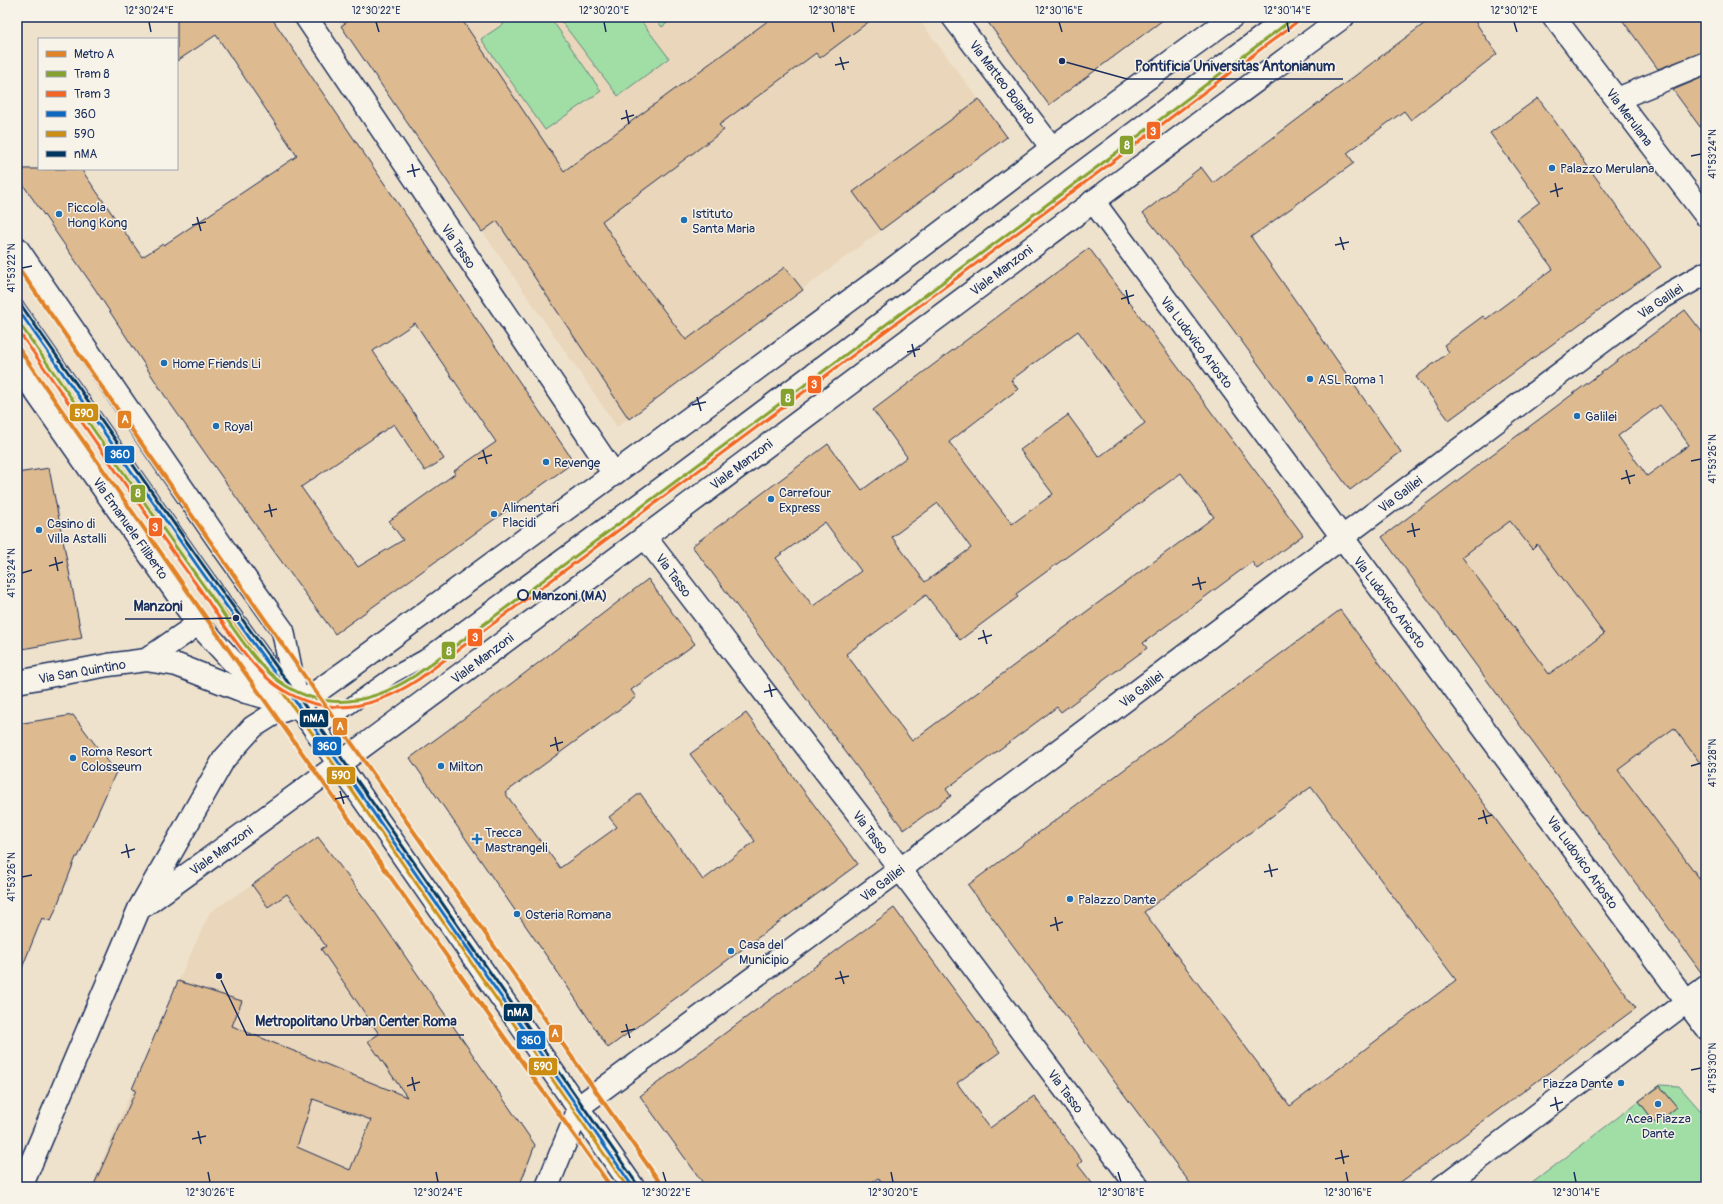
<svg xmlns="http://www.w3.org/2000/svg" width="1723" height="1204" font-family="Pangolin,sans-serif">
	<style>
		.built { fill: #ead6ba }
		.green { fill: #a1dea5; stroke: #5e8682 }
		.building { fill: #ddba8f; stroke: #1b2f5e; fill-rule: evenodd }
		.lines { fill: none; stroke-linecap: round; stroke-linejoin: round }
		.service-casing { stroke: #1b2f5e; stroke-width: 18 }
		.minor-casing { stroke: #1b2f5e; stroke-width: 25 }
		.secondary-casing { stroke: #1b2f5e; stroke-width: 25 }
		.service { stroke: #f7f3e8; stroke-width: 15 }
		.minor { stroke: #f7f3e8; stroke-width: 22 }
		.secondary { stroke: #f7f3e8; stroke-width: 22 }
		.bus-1-casing { stroke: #f7f3e8; stroke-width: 6 }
		.bus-2-casing { stroke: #f7f3e8; stroke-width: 6 }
		.bus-3-casing { stroke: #f7f3e8; stroke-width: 6 }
		.bus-1 { stroke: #0c69bf; stroke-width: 3 }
		.bus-2 { stroke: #cb8e13; stroke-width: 3 }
		.bus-3 { stroke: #00365f; stroke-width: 3 }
		.tram-1-casing { stroke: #f7f3e8; stroke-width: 6 }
		.tram-2-casing { stroke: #f7f3e8; stroke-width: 6 }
		.tram-1 { stroke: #86a12e; stroke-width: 3 }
		.tram-2 { stroke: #f26522; stroke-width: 3 }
		.metro-1-casing { stroke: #f7f3e8; stroke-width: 7 }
		.metro-1 { stroke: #e08225; stroke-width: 4 }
		.ticks { fill: none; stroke: #1b2f5e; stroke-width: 1.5 }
		.poi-dot { fill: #1f6fb2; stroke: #f7f3e8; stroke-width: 1.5 }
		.stop-dot { fill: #f7f3e8; stroke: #1b2f5e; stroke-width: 2 }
		.labels { text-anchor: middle; stroke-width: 3; stroke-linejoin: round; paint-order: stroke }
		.street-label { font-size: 13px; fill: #1b2f5e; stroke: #f7f3e8 }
		.poi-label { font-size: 13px; fill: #1b2f5e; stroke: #f7f3e8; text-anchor: start }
		.stop-label { font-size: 13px; font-weight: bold; fill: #1b2f5e; stroke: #f7f3e8; text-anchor: start }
		.leader { fill: none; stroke: #1b2f5e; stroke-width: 1.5 }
		.callout-dot { fill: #1b2f5e; stroke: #f7f3e8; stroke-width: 1.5 }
		.callout-label { font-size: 14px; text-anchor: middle; font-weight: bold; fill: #1b2f5e; stroke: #f7f3e8; stroke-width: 3; stroke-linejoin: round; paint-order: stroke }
		.line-badge { stroke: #f7f3e8; stroke-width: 1.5 }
		.badge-label { font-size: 11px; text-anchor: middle; font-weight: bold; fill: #fff }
		.neatline { fill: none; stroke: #1b2f5e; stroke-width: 1.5 }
		.ticks-label { font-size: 10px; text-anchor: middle; fill: #1b2f5e }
	</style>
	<rect width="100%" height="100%" fill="#efe2cd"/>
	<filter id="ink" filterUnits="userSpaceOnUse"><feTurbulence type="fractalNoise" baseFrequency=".025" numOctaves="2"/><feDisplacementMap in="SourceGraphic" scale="8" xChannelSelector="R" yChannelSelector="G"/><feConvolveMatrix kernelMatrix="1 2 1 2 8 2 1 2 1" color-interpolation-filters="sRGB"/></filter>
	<g filter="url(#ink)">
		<path class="built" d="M335,17h582l90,120 -390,290z
			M1533,424l173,233v296l-12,9 -312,-425z
			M318,837l217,308 -17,42h-427l87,-206 32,-69 42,-27z"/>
		<path class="green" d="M514,17h36l51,74 -56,39 -64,-91z
			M558,17h80l31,41 -51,38z
			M654,17h21l-13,10z
			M1660,1085l19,1 27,31v70h-179z"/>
		<path class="building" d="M177,17h94l303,445 -239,172 -59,-80 -111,-158 -70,-107 -78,-113v-7h64l61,88 21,-13 1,1 133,-89 -81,-121 -39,26zM415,323l81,119 -42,29 2,2 -67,48 14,19 -45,27 -57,-80 93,-63 31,47 19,-12 -71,-108z
			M354,17h106l104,154 209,-154h102l-55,41 -4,-5 -97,72 5,5 -122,91 37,56 47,63 99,-73 18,23 -174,129 -132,-198 -15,11 -141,-206z
			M984,17h183l-118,88z
			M1433,17h39l25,37 -86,66 -7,-9 -57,42 7,10 -103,74 150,215 -51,38 -134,-184 -73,-93 58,-46 12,16z
			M1620,17h86v34l-48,18z
			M1706,76v59l-33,-45z
			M1538,98l123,169 -39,26 -173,127 -33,-43 33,-25 -5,-7 39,-29 3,3 67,-50 -36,-50 23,-17 -50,-69z
			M979,99l28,38 -126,93 -28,-38z
			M1089,248l214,287 -46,34 -5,-7 -109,81 4,5 -86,64 -4,-5 -111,82 5,7 -47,34 -212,-284 136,-102 34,46 45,-33 -34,-47zM1078,331l67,92 -46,34 -31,-42 -48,35 33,44 -41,30 -63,-82 69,-53 -7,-9zM1181,473l33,44 -302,224 -66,-87 80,-59 34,45 58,-43 -2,-3zM938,503l33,45 -46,34 -33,-45zM825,522l36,49 -48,35 -37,-48z
			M1685,310l21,27v434l-32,-43 -56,42 88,117v88h-3l-321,-438zM1660,405l29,40 -42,31 -29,-40zM1510,521l22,28 5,-5 67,90 -55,40 -87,-117z
			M49,468l33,170 -65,12v-177z
			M648,579l47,65 -64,46 5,7 -131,96 55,75 57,-41 -8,-10 31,-24 63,87 52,-39 -65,-87 56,-41 112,151 -250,184 -45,-68 -153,-222 102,-75z
			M1340,610l296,398 -242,179h-201l-225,-302zM1311,787l145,193 -166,126 -146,-194z
			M73,715l43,57 -38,85h-2l-25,64 -9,-3 -24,60h-1v-254z
			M318,837l56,74 161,234 -16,42h-426l43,-97 -4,-1 46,-108 64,20 -10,25 175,71 -39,-56 11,-7 -58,-85 5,-3 -39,-52 -19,13 -16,-22zM313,1099l58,21 -21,50 -53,-23z
			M894,908l106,144 -43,31 33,45 44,-32 48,65 -4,4 17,22h-210l-7,-9 -13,9h-159l-66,-91z
			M1660,1086l17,21 -21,17 -17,-23z"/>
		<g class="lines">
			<defs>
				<path id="service" d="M17,308l182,260 93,128
					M316,730l77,-55 31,-17 235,-172 624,-469"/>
				<path id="minor" d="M306,17l308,457
					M953,17l99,131
					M1617,99l89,-36
					M1093,201l613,827
					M645,537l237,308 256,342
					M146,660l52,-36
					M17,682l91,-17 38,-5 31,5 69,27 49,13
					M547,1187l29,-71 8,-13 338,-250 716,-538 22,-16 46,-26
					M1442,1187l264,-200"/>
				<path id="secondary" d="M1554,17l152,199
					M17,248l208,302 58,81 15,74
					M17,365l181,259 36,39 64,42 335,482
					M145,905c403,-290 796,-594 1198,-888
					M21,1187l118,-278 85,-150 29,-32 19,-12 26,-10 48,-34 545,-401 161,-122 180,-131"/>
			</defs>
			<use href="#service" class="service-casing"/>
			<use href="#minor" class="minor-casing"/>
			<use href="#secondary" class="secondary-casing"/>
			<use href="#service" class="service"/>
			<use href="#minor" class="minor"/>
			<use href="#secondary" class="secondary"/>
			<defs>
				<path id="bus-1" d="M17,308l182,260 117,162 317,457"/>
				<path id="bus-2" d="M17,317l178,254 117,162 315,454"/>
				<path id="bus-3" d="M21,305l182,260 117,162 317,457"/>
			</defs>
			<use href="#bus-1" class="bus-1-casing"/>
			<use href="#bus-2" class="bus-2-casing"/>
			<use href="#bus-3" class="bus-3-casing"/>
			<use href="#bus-1" class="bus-1"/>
			<use href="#bus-2" class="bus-2"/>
			<use href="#bus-3" class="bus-3"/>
			<defs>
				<path id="tram-1" d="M17,320c63,90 125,180 189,269 21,29 50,79 80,97 45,27 89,16 130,-11l696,-519 183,-139"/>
				<path id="tram-2" d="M17,329c61,87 121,175 184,262 21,30 51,81 82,99 47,29 93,18 136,-11l696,-519 183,-139"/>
			</defs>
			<use href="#tram-1" class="tram-1-casing"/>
			<use href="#tram-2" class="tram-2-casing"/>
			<use href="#tram-1" class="tram-1"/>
			<use href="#tram-2" class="tram-2"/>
			<defs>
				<path id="metro-1" d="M17,266l646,921
					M17,346l199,286 395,555"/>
			</defs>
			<use href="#metro-1" class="metro-1-casing"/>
			<use href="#metro-1" class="metro-1"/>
		</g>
	</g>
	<path class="ticks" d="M149,22l2,10M376,22l3,10M604,22l2,10M832,22l2,10M1059,22l3,10M1287,22l2,10M1514,22l3,10M840,57l4,13M835,65l14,-3M626,110l3,14M621,119l13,-4M1691,156l10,-2M412,164l3,13M407,172l13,-3M1555,183l3,14M1550,192l13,-4M197,217l4,14M192,225l14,-3M1340,237l4,13M1335,245l14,-3M22,268l10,-2M1126,290l3,14M1121,299l13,-4M912,344l3,13M907,352l13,-3M697,397l4,14M692,405l14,-3M483,450l4,14M478,459l14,-4M1691,461l10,-2M1626,470l4,14M1621,479l14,-4M269,504l3,13M264,512l13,-3M1412,523l3,14M1407,532l13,-3M55,557l3,14M49,566l14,-4M22,573l10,-3M1198,577l3,13M1192,585l14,-3M983,630l4,14M978,639l14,-4M769,684l3,13M764,692l13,-3M555,737l3,14M550,746l13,-4M1691,766l10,-3M340,791l4,13M335,799l14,-3M1483,810l4,14M1478,819l14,-4M126,844l3,14M121,853l14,-4M1269,864l3,13M1264,872l14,-3M22,877l10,-2M1055,917l3,14M1050,926l13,-4M840,971l4,13M835,979l14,-3M626,1024l4,14M621,1032l14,-3M1691,1070l10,-2M412,1077l3,14M407,1086l13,-4M1555,1097l3,14M1550,1106l13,-4M198,1131l3,13M192,1139l14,-3M1341,1150l3,14M1335,1159l14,-3M208,1172l2,10M436,1172l2,10M663,1172l3,10M891,1172l2,10M1118,1172l3,10M1346,1172l2,10M1574,1172l2,10"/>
	<g class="poi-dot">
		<circle cx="1552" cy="168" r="4"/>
		<circle cx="59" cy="214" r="4"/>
		<circle cx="684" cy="220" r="4"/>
		<circle cx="164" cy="363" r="4"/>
		<circle cx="1310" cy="379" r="4"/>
		<circle cx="1577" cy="416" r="4"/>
		<circle cx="216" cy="426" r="4"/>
		<circle cx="546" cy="462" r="4"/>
		<circle cx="771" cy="499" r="4"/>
		<circle cx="494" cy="514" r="4"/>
		<circle cx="39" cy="530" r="4"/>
		<circle cx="73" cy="758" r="4"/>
		<circle cx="441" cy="766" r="4"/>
		<path d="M475 833h4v4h4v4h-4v4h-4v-4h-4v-4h4z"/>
		<circle cx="1070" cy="899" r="4"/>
		<circle cx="517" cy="914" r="4"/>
		<circle cx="731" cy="951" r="4"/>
		<circle cx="1621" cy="1083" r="4"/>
		<circle cx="1658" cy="1104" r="4"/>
	</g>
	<circle class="stop-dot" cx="523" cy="595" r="5"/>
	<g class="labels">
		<g class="street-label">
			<text transform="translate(1003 82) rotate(53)" y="5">Via Matteo Boiardo</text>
			<text transform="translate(1630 117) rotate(53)" y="5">Via Merulana</text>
			<text transform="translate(459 246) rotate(56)" y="5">Via Tasso</text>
			<text transform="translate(1001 270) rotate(-37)" y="5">Viale Manzoni</text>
			<text transform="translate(1660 301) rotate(-34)" y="5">Via Galilei</text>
			<text transform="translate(1197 342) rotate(53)" y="5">Via Ludovico Ariosto</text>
			<text transform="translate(741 464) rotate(-37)" y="5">Viale Manzoni</text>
			<text transform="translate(1400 494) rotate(-37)" y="5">Via Galilei</text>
			<text transform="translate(131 528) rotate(55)" y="5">Via Emanuele Filiberto</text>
			<text transform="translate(674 575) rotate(53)" y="5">Via Tasso</text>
			<text transform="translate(1390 602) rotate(53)" y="5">Via Ludovico Ariosto</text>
			<text transform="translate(482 658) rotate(-37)" y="5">Viale Manzoni</text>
			<text transform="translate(82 671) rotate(-10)" y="5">Via San Quintino</text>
			<text transform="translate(1141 689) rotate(-37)" y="5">Via Galilei</text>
			<text transform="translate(871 832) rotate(53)" y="5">Via Tasso</text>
			<text transform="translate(221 850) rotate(-36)" y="5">Viale Manzoni</text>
			<text transform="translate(1583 862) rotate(54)" y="5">Via Ludovico Ariosto</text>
			<text transform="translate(882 883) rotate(-37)" y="5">Via Galilei</text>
			<text transform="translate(1066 1091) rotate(53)" y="5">Via Tasso</text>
		</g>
		<g class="poi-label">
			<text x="1560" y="173">Palazzo Merulana</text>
			<text x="67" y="212">Piccola<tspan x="67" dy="15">Hong Kong</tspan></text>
			<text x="692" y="218">Istituto<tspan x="692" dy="15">Santa Maria</tspan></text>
			<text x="172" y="368">Home Friends Li</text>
			<text x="1318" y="384">ASL Roma 1</text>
			<text x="1585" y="421">Galilei</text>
			<text x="224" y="431">Royal</text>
			<text x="554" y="467">Revenge</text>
			<text x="779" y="497">Carrefour<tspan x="779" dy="15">Express</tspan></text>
			<text x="502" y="512">Alimentari<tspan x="502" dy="15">Placidi</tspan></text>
			<text x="47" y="528">Casino di<tspan x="47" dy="15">Villa Astalli</tspan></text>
			<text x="81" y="756">Roma Resort<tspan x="81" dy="15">Colosseum</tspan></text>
			<text x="449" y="771">Milton</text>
			<text x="485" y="837">Trecca<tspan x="485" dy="15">Mastrangeli</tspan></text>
			<text x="1078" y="904">Palazzo Dante</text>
			<text x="525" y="919">Osteria Romana</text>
			<text x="739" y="949">Casa del<tspan x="739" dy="15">Municipio</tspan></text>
			<text x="1613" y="1088" text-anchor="end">Piazza Dante</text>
			<text x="1658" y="1123" text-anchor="middle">Acea Piazza<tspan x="1658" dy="15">Dante</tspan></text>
		</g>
		<g class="stop-label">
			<text x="532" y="600">Manzoni (MA)</text>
		</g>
	</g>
	<path class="leader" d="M1062 61L1127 79H1343M236 618L191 619H125M219 976L247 1035H464"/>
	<g class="callout-dot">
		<circle cx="1062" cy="61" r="4"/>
		<circle cx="236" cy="618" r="4"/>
		<circle cx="219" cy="976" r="4"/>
	</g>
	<g class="callout-label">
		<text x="1235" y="71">Pontificia Universitas Antonianum</text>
		<text x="158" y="611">Manzoni</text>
		<text x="356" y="1026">Metropolitano Urban Center Roma</text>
	</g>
	<g class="line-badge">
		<rect x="1146" y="121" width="15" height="19" rx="4" fill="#f26522"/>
		<rect x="1119" y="135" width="15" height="20" rx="4" fill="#86a12e"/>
		<rect x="807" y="375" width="15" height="19" rx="4" fill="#f26522"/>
		<rect x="780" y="388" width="15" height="19" rx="4" fill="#86a12e"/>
		<rect x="69" y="403" width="30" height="19" rx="4" fill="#cb8e13"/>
		<rect x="117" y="410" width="15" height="19" rx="4" fill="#e08225"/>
		<rect x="104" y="445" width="31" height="19" rx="4" fill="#0c69bf"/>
		<rect x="130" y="484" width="16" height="19" rx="4" fill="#86a12e"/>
		<rect x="148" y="517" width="15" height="20" rx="4" fill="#f26522"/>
		<rect x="467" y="628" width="16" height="19" rx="4" fill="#f26522"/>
		<rect x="441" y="641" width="15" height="19" rx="4" fill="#86a12e"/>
		<rect x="299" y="709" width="30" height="19" rx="4" fill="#00365f"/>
		<rect x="332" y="717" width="16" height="19" rx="4" fill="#e08225"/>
		<rect x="312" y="736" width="30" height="20" rx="4" fill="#0c69bf"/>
		<rect x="326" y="766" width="30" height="19" rx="4" fill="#cb8e13"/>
		<rect x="503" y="1003" width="30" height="19" rx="4" fill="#00365f"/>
		<rect x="548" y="1024" width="15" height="19" rx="4" fill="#e08225"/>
		<rect x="516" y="1030" width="30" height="20" rx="4" fill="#0c69bf"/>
		<rect x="528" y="1057" width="30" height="19" rx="4" fill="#cb8e13"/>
	</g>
	<g class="badge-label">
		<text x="1153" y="135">3</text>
		<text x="1127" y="149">8</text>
		<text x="814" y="388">3</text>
		<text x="788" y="402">8</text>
		<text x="84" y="417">590</text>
		<text x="125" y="423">A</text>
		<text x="120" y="458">360</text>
		<text x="138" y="497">8</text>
		<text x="155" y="531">3</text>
		<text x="475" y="641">3</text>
		<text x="449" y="655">8</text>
		<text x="314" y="722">nMA</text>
		<text x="340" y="730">A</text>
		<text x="327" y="750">360</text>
		<text x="341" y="779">590</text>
		<text x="518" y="1016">nMA</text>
		<text x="555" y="1037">A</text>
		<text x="531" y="1044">360</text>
		<text x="543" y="1070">590</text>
	</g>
	<rect width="1723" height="1204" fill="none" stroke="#f7f3e8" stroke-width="44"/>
	<rect x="38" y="38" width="140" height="132" fill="#f7f3e8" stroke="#9fa5b1"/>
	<rect x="46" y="51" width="20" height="6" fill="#e08225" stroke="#9fa5b1"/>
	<text x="74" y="58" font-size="12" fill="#1b2f5e">Metro A</text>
	<rect x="46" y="71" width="20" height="6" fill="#86a12e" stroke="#9fa5b1"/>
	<text x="74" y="78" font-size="12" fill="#1b2f5e">Tram 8</text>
	<rect x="46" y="91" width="20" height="6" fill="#f26522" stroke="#9fa5b1"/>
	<text x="74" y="98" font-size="12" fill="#1b2f5e">Tram 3</text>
	<rect x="46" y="111" width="20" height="6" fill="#0c69bf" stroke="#9fa5b1"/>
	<text x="74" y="118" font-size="12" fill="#1b2f5e">360</text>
	<rect x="46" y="131" width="20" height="6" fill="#cb8e13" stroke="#9fa5b1"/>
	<text x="74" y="138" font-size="12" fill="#1b2f5e">590</text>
	<rect x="46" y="151" width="20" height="6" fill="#00365f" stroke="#9fa5b1"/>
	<text x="74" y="158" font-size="12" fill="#1b2f5e">nMA</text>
	<rect x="22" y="22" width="1679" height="1160" class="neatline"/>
	<g class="ticks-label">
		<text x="149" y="14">12°30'24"E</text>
		<text x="376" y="14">12°30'22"E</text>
		<text x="604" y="14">12°30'20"E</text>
		<text x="832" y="14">12°30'18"E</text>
		<text x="1059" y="14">12°30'16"E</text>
		<text x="1287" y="14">12°30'14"E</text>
		<text x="1514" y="14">12°30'12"E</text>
		<text transform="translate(1712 154) rotate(-90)" y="4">41°53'24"N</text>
		<text transform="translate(11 268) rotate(-90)" y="4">41°53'22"N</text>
		<text transform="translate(1712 459) rotate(-90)" y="4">41°53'26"N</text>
		<text transform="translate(11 573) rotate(-90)" y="4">41°53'24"N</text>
		<text transform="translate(1712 763) rotate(-90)" y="4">41°53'28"N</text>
		<text transform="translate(11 877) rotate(-90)" y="4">41°53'26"N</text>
		<text transform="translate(1712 1068) rotate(-90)" y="4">41°53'30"N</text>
		<text x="210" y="1196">12°30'26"E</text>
		<text x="438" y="1196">12°30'24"E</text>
		<text x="666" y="1196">12°30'22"E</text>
		<text x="893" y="1196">12°30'20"E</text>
		<text x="1121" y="1196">12°30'18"E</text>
		<text x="1348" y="1196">12°30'16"E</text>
		<text x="1576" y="1196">12°30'14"E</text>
	</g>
</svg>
